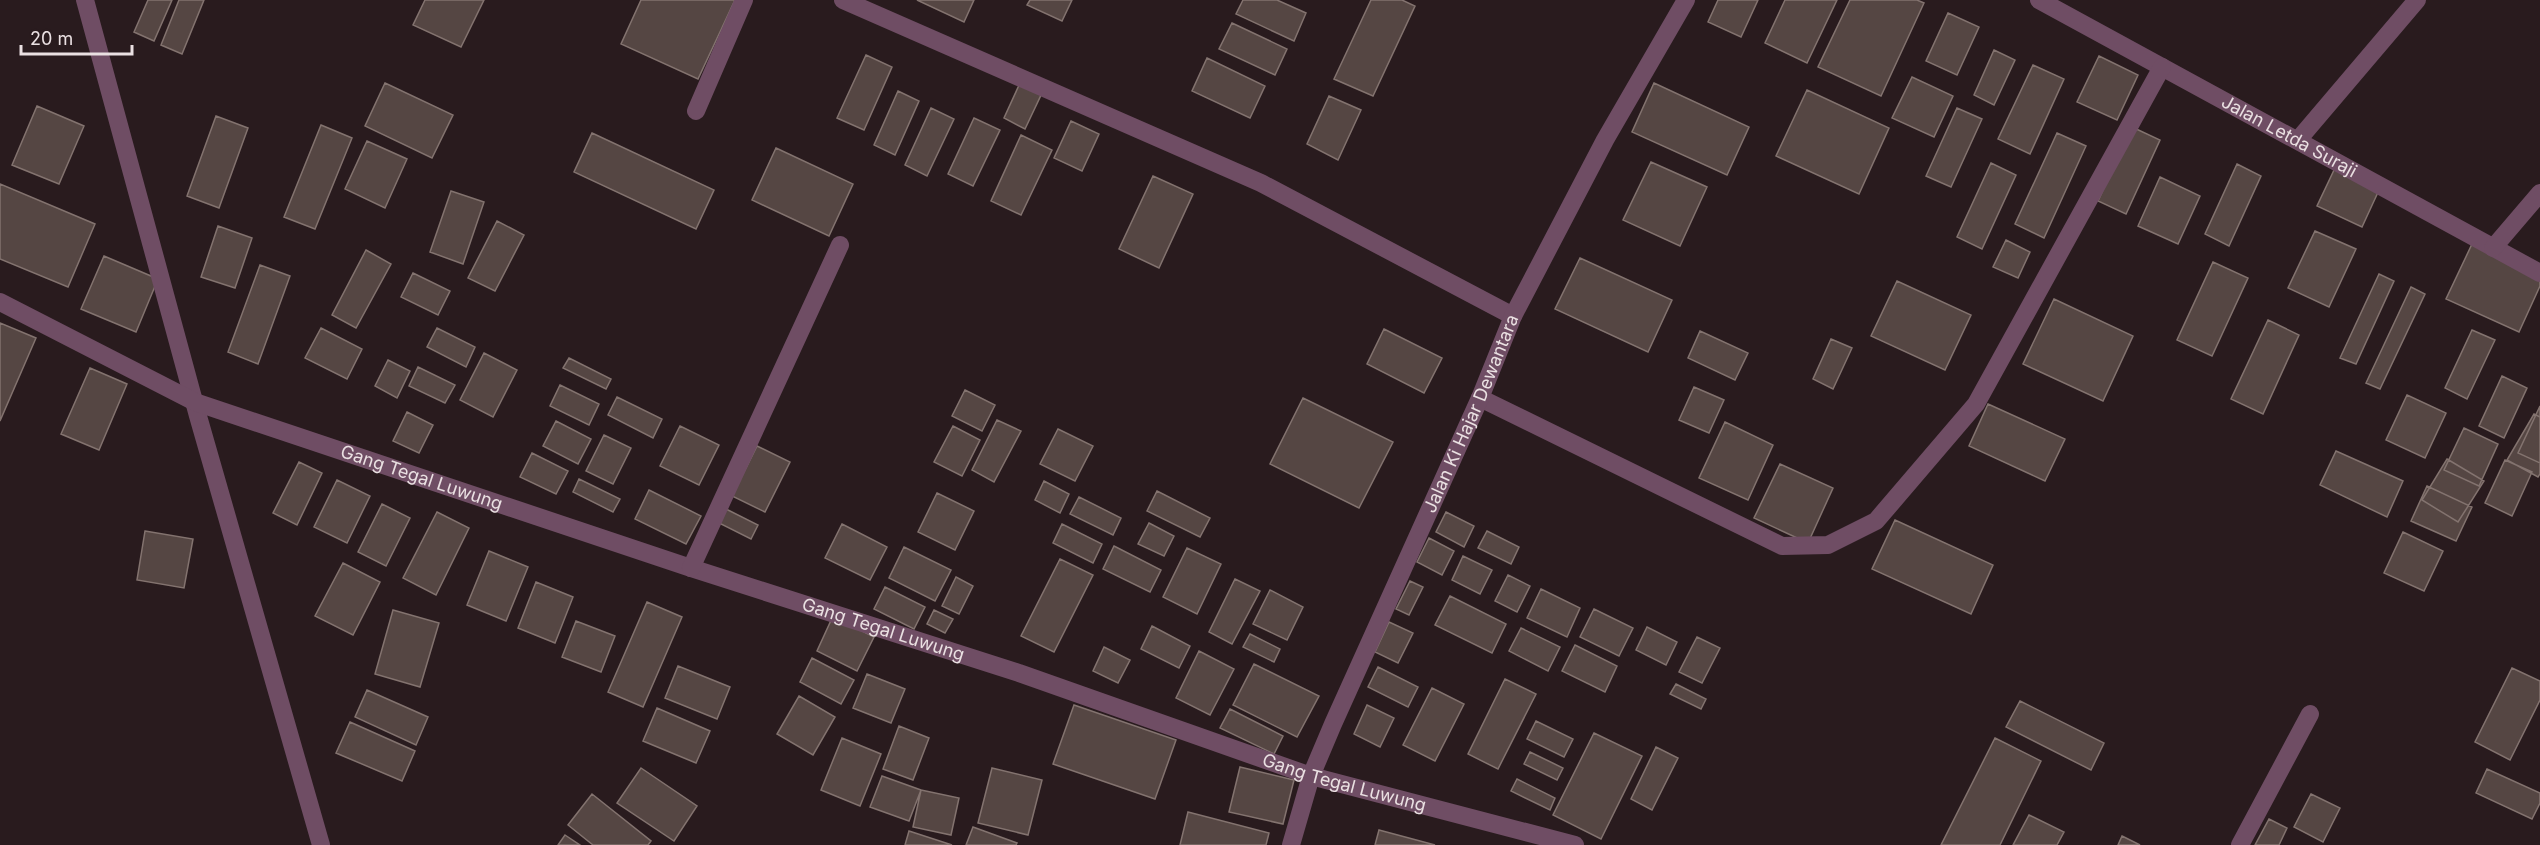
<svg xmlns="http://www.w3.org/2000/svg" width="2540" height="845" font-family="Inter,sans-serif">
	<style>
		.building { fill: #554643; stroke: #83736f; stroke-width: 1.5 }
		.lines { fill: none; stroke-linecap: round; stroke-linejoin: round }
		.lane { stroke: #6f4d64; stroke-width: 18 }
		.street { stroke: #6f4d64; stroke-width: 18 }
		.labels { text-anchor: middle; stroke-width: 6; stroke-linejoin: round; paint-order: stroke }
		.street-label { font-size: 18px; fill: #eae0e2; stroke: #291b1e }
	</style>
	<rect width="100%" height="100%" fill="#291b1e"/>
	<path class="building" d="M148,0h24l-18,41 -20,-9z
		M179,0h25l-22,54 -21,-9z
		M425,0h59l-23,47 -48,-22z
		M641,0h94l-37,79 -77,-35z
		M917,0h57l-10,22z
		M1030,0h42l-10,21 -35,-16z
		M1243,0h34l29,13 -12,28 -58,-27z
		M1371,0h31l13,6 -42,90 -39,-17z
		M1718,0h40l-17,37 -33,-15z
		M1785,0h52l-30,63 -42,-20z
		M1850,0h67l7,3 -43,93 -63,-29z
		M1948,13l31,14 -22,48 -31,-14z
		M1232,23l55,26 -12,26 -56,-26z
		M1994,50l21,10 -21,45 -20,-10z
		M866,55l26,12 -28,63 -27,-12z
		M2099,56l39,19 -21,45 -40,-18z
		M1207,58l58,28 -15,32 -58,-27z
		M2033,65l31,14 -34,75 -32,-15z
		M1912,77l41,19 -19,41 -42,-19z
		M385,83l68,32 -21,43 -67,-32z
		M1020,83l22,10 -17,36 -21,-11z
		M1654,83l95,44 -22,48 -95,-43z
		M1807,90l82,38 -30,66 -83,-38z
		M898,91l21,10 -24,54 -21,-10z
		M1329,96l32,14 -23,50 -31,-16z
		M37,106l47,20 -25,58 -47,-19z
		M931,108l23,11 -27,57 -22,-11z
		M1957,108l25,11 -31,68 -25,-11z
		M216,116l32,12 -29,80 -32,-12z
		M974,118l26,12 -27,56 -25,-12z
		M1071,121l28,13 -17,37 -28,-13z
		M321,125l31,13 -37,91 -31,-12z
		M2132,127l28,13 -34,74 -28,-13z
		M592,133l122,57 -18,39 -122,-57z
		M2057,133l29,13 -42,92 -29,-14z
		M1021,135l31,15 -31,65 -30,-14z
		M367,141l40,18 -22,49 -40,-19z
		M776,148l77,36 -24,52 -77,-36z
		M1651,162l56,25 -27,59 -57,-26z
		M1991,163l25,12 -34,74 -25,-12z
		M2237,164l24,12 -32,70 -24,-12z
		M2335,168l45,20 -18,39 -45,-21z
		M1153,176l40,18 -34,74 -40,-19z
		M2160,177l40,19 -22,48 -40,-18z
		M0,184l95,40 -27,63 -68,-28z
		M451,191l33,11 -21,62 -33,-12z
		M497,221l27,14 -29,56 -27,-13z
		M218,226l34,12 -17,50 -34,-11z
		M2315,231l41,18 -27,58 -41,-19z
		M2006,240l24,12 -12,26 -25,-11z
		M2472,244l68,32v10l-21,46 -73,-33z
		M366,250l25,14 -35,64 -24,-13z
		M104,256l54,23 -22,53 -55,-23z
		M1580,258l92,42 -24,52 -93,-43z
		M2213,262l35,16 -36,78 -35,-16z
		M260,265l30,11 -32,88 -30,-12z
		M413,273l37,18 -12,24 -37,-18z
		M2379,274l15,7 -38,83 -16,-6z
		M1897,281l74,34 -26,55 -74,-34z
		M2411,287l14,7 -45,95 -14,-6z
		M2054,299l79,37 -30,65 -80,-37z
		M2268,320l31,15 -36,79 -32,-15z
		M0,323l36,15 -36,83z
		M321,328l41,21 -15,30 -42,-21z
		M437,328l38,19 -9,20 -39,-20z
		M1384,329l58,29 -18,35 -57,-29z
		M2472,330l23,10 -28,59 -22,-11z
		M1700,331l48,22 -13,27 -47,-22z
		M1831,339l21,9 -19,41 -20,-10z
		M484,353l33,17 -24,47 -33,-17z
		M569,358l42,21 -5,10 -43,-21z
		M388,360l22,11 -13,27 -22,-12z
		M418,367l37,18 -10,18 -36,-17z
		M90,368l37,16 -28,66 -38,-16z
		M2502,376l25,12 -23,50 -25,-12z
		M560,385l39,19 -10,21 -39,-19z
		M1694,387l30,13 -15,33 -30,-13z
		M965,390l30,15 -13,26 -30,-15z
		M2407,395l39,18 -21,45 -39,-18z
		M617,397l45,22 -9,19 -45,-23z
		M1303,398l90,44 -34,66 -89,-44z
		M1988,404l77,35 -20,42 -76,-35z
		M2540,406v57l-22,-10z
		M407,412l26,13 -14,28 -26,-12z
		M2534,414l6,3v57l-2,3 -31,-17z
		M997,420l24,11 -27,51 -22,-12z
		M556,421l35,18 -13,25 -35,-18z
		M1725,422l48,23 -25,55 -49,-22z
		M680,426l39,19 -20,40 -39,-19z
		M953,426l27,14 -18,36 -28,-14z
		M2464,428l34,16 -19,42 -35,-16z
		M1058,429l35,17 -18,35 -35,-17z
		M604,435l27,13 -18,36 -27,-13z
		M757,446l33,16 -25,50 -33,-16z
		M2336,451l67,30 -16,36 -67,-32z
		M532,453l36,18 -12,23 -36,-17z
		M2447,459l37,22 -26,41 -36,-22z
		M2505,460l27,12 -20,44 -27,-13z
		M299,462l23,11 -25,52 -24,-12z
		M1780,464l53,24 -25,55 -54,-25z
		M579,479l41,20 -7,13 -40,-20z
		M337,480l33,16 -23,47 -33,-16z
		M1044,481l25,13 -9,19 -25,-13z
		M2427,486l45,21 -16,34 -45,-20z
		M649,490l52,26 -15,28 -51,-25z
		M1157,491l53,27 -10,19 -53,-26z
		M937,493l37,18 -19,39 -37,-18z
		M1079,497l42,21 -8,17 -43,-21z
		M382,504l28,14 -24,48 -28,-14z
		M726,509l32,16 -7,14 -32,-16z
		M437,512l32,16 -33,67 -33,-17z
		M1446,512l28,14 -10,21 -28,-15z
		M1895,520l98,45 -22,49 -99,-45z
		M1149,523l25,13 -10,20 -26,-12z
		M842,524l45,23 -17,33 -45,-22z
		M1062,524l40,20 -9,19 -40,-20z
		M145,531l48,8 -9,49 -47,-8z
		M1487,531l32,16 -8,17 -33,-16z
		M2403,532l40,19 -19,40 -40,-18z
		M1429,538l25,13 -12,24 -25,-13z
		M1114,546l47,24 -11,22 -47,-23z
		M904,547l47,23 -16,31 -46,-23z
		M1187,548l34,16 -24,50 -34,-17z
		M489,551l39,16 -22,54 -39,-16z
		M1463,556l29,14 -12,24 -28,-14z
		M1060,559l33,16 -39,77 -33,-16z
		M343,563l37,19 -27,53 -38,-19z
		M1508,575l22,11 -13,26 -22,-11z
		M956,577l17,9 -14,28 -17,-8z
		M1235,579l25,12 -28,53 -23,-12z
		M1410,581l13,6 -14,28 -13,-6z
		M536,582l37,15 -18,46 -37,-15z
		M885,587l40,20 -11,22 -40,-20z
		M1541,589l39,19 -13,29 -40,-19z
		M1270,590l33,17 -16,33 -34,-16z
		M1450,596l56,28 -14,29 -57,-28z
		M647,602l35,15 -39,90 -35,-15z
		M1594,609l39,19 -14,28 -39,-19z
		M393,610l46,13 -19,64 -45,-13z
		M934,610l19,9 -8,14 -18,-9z
		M833,616l41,21 -17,34 -40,-20z
		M576,621l39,15 -14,36 -39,-15z
		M1389,622l24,11 -15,30 -23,-11z
		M1152,626l38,20 -11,22 -38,-19z
		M1647,627l30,15 -11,23 -30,-15z
		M1521,628l39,19 -12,24 -39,-20z
		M1250,634l30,15 -6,13 -31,-15z
		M1697,637l23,11 -18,35 -23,-11z
		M1575,645l42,21 -12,26 -43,-21z
		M1104,647l26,13 -12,23 -25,-12z
		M1199,651l35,18 -24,46 -34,-17z
		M812,658l42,22 -13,24 -41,-22z
		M1254,664l65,32 -22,41 -64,-32z
		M678,666l52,21 -13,32 -52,-21z
		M1378,667l40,20 -10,20 -40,-20z
		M2512,668l28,13v19l-30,60 -35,-18z
		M867,674l38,15 -14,34 -38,-15z
		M1505,679l31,15 -38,75 -30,-15z
		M1676,684l30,15 -5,10 -31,-15z
		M1432,688l32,16 -29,57 -32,-16z
		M367,690l61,27 -12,28 -61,-28z
		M799,696l36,21 -22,38 -36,-21z
		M2020,701l84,42 -13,27 -85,-43z
		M1074,705l102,35 -21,59 -102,-35z
		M1367,705l27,13 -14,29 -26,-13z
		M657,708l53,23 -14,32 -53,-22z
		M1230,709l53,27 -9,18 -54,-26z
		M1536,721l37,18 -9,18 -37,-18z
		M350,722l65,29 -13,30 -66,-28z
		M899,726l30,12 -16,42 -30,-11z
		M1594,733l48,23 -41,83 -48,-24z
		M842,738l39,16 -21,52 -39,-16z
		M1995,738l46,23 -41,84h-59z
		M1656,747l22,11 -26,52 -21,-11z
		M1530,752l33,16 -6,12 -33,-16z
		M1240,767l54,13 -11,44 -54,-12z
		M641,768l56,38 -23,35 -57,-38z
		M992,768l50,12 -14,55 -50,-12z
		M2487,769l53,24v10l-8,16 -56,-26z
		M882,776l39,14 -12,31 -39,-14z
		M1517,779l38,19 -5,12 -39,-19z
		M921,790l38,8 -8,37 -38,-8z
		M592,794l59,47 -3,4h-55l-25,-20z
		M2311,794l29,14 -17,34 -29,-15z
		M1188,812l81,21 -3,12h-86z
		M2029,815l35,17 -7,13h-44z
		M2269,819l18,9 -8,17h-24z
		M973,827l44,16 -1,2h-50z
		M1379,830l56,15h-60z
		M909,831l43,14h-47z
		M565,835l15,10h-22z
		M2122,836l18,9h-22z"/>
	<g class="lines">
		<path class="lane" d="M696,111l48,-111"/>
		<g class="street">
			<path d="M85,0l113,416 123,429"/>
			<path d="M843,0l418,183 252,133"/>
			<path id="s1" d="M2039,0l501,273"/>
			<path d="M2298,140l119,-140"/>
			<path d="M2493,248l47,-55"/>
			<path id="s2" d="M0,302l195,100 496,166 328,105 292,103 264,69"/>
			<path d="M1480,398l302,148 46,-1 48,-24 100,-117 186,-337"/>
			<path d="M691,568l149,-323"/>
			<path id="s3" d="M1291,845l20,-69 22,-52 147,-326 33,-82 92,-176 81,-140"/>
			<path d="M2240,845l70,-131"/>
		</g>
	</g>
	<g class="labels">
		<g class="street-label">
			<text dy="6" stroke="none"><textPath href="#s1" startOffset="285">Jalan Letda Suraji</textPath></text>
			<text dy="6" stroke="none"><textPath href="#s3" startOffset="468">Jalan Ki Hajar Dewantara</textPath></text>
			<text dy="6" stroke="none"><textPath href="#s2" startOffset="458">Gang Tegal Luwung</textPath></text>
			<text dy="6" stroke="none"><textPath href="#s2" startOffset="944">Gang Tegal Luwung</textPath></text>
			<text dy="6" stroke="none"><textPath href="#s2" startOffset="1430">Gang Tegal Luwung</textPath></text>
		</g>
	</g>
	<path d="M21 45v9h111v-9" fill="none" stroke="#eae0e2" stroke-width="3"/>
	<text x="30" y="45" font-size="18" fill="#eae0e2" stroke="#291b1e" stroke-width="4.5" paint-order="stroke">20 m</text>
</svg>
